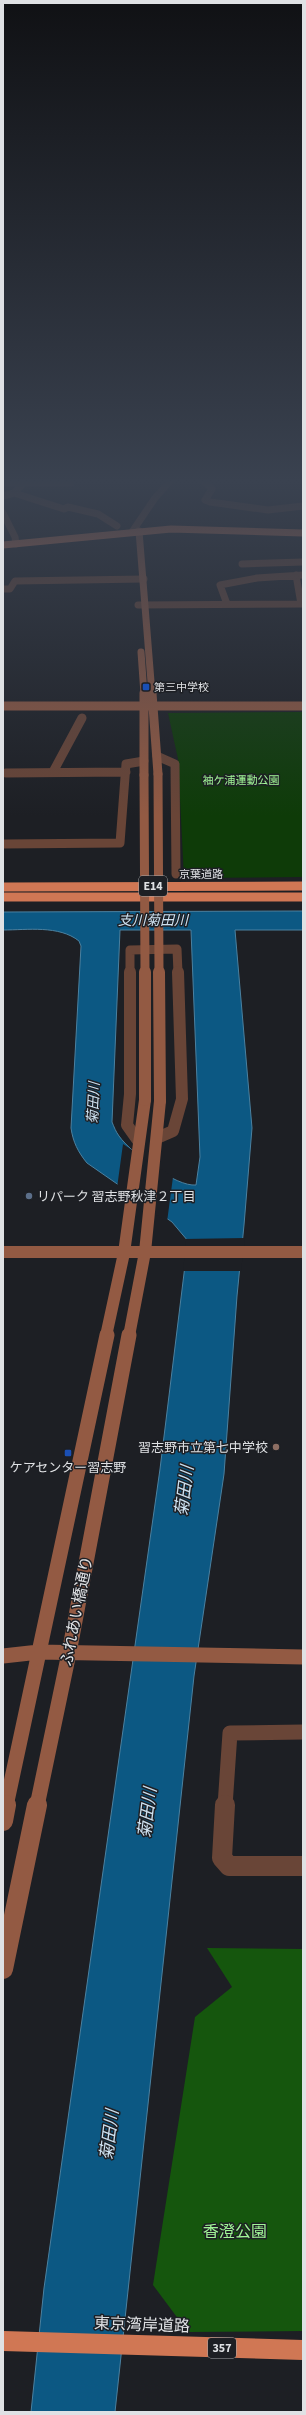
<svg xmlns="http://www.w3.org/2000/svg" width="306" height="2415" font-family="'Source Sans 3','Noto Sans JP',sans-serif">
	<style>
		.green { fill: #0e3b08 }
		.forest { fill: #15560d }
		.water { fill: #0c5883; stroke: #4b81a0; fill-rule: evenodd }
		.pier { fill: #1d1f24 }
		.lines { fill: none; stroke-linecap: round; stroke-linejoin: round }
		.street-far4 { stroke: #694537; stroke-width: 7 }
		.street-far3 { stroke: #694537; stroke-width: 9 }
		.street-far2 { stroke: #694537; stroke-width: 12 }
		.street-far1 { stroke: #694537; stroke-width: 15 }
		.street { stroke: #694537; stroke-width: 20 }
		.secondary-far4 { stroke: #935a43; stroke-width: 7 }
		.secondary-far3 { stroke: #935a43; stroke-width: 9 }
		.secondary-far2 { stroke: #935a43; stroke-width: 12 }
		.secondary-far1 { stroke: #935a43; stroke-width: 15 }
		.secondary { stroke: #935a43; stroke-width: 20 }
		.highway-far2 { stroke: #d07754; stroke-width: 7 }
		.highway-far1 { stroke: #d07754; stroke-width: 9 }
		.highway { stroke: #d07754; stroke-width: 20 }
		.secondary-bridge-far1 { stroke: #935a43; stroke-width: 9 }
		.secondary-bridge { stroke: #935a43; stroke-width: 12 }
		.transit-dot { fill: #1a4fb4; stroke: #1d1f24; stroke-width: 1.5 }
		.service-dot { fill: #5c6f8a; stroke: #1d1f24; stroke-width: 1.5 }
		.education-dot { fill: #8d6e63; stroke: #1d1f24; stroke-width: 1.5 }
		.labels { text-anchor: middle; stroke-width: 3; stroke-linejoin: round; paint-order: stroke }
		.far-poi-label { font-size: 11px; fill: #dfe1e4; stroke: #1d1f24; text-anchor: start }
		.far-park-label { font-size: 11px; fill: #a1f697; stroke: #1d1f24 }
		.far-street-label { font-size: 11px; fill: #dfe1e4; stroke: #1d1f24 }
		.shield { fill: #1d1f24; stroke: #a5a7aa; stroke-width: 1 }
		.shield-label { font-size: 12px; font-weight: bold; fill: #dfe1e4 }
		.poi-label { font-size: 13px; fill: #dfe1e4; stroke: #1d1f24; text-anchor: start }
		.water-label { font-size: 14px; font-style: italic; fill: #cee2f1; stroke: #1d1f24 }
		.near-street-label { font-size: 16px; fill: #dfe1e4; stroke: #1d1f24 }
		.near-park-label { font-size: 16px; fill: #a1f697; stroke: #1d1f24 }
		.near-water-label { font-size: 17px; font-style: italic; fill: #cee2f1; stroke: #1d1f24 }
	</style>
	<rect width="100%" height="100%" fill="#1d1f24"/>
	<path class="green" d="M303,712v165l-119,1 -6,-119 -10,-46z"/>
	<path class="forest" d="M207,1948l96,1v382l-115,1 -35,-47 42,-268 37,-30z"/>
	<path class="water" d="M303,911v19h-68l17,198 -8,97 -7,71 -13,178 -30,202 -79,736h-84l13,-124 116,-819 28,-228 -16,-19 -85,-59c-9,-11 -14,-21 -16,-35l10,-182 -2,-5c-20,-16 -52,-11 -76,-11v-18zM120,930h71l9,227 -4,28c-20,2 -65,-32 -77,-49 -3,-4 -5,-9 -7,-14z"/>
	<path class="pier" d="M123,1144l50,33 -6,45 -50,-34z
		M245,1238l-4,33h-58l3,-30 -3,-2z"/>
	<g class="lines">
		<path class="street-far4" d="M200,478l12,11 -7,11 5,2 58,8 35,-4
			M3,483h21
			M14,493l50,16 4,-2 30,7 19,12
			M3,496l11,-3 10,-10h47
			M3,513l12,24 1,7
			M132,532l23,-34 18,-20
			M242,564l61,-2
			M296,575l5,29
			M3,589h7l5,-8 129,-2
			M227,604l-7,-19 37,-7 46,-3
			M138,605l165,-1"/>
		<path class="street-far3" d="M157,756l18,8 1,110
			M53,772l29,-54
			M6,773l120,-1
			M3,844l117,-1 6,-79 18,-3
			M130,973v-23l47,-1 1,24"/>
		<path class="street-far2" d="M130,972v122l-3,31 12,17
			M157,1138l16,-7 9,-32 -4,-127"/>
		<path class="street-far1" d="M225,1806l5,-73 73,-1"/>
		<path class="street" d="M225,1805l-3,53 7,8h74"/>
		<path class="secondary-far4" d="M139,531l13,163
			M141,652l3,42"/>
		<path class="secondary-far3" d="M152,693l6,81
			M3,706h300
			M144,775v-82"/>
		<path class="secondary-far2" d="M3,1252h300
			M106,1336l18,-83 21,-153
			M129,1336l16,-84 15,-151"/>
		<path class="secondary-far1" d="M3,1656l36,-4 264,5
			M6,1806l101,-471
			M37,1806l32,-153 60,-318"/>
		<path class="secondary" d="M3,1821l3,-16
			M3,1969l34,-164"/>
		<path class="highway-far2" d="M3,545l168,-16 132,4"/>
		<path class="highway-far1" d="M3,887l300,-1
			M3,897h300"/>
		<path class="highway" d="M3,2341l300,9"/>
		<path class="secondary-bridge-far1" d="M158,774l1,199
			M144,775l1,198"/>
		<path class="secondary-bridge" d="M145,972v128
			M159,972l1,129"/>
	</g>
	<linearGradient id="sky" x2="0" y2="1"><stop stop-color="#101114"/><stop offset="0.59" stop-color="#3a4250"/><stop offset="1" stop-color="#3a4250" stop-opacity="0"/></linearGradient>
	<rect width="306" height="816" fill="url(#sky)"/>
	<g class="transit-dot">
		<rect x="142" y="683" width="8" height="8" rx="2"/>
		<rect x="64" y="1449" width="8" height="8" rx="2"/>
	</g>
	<circle class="service-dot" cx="29" cy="1196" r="4"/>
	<circle class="education-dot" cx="276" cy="1447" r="4"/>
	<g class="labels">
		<g class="far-poi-label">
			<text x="154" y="691">第三中学校</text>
		</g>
		<g class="far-park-label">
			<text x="241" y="784">袖ケ浦運動公園</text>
		</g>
		<g class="far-street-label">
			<text x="201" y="878">京葉道路</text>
		</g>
		<g class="shield">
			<rect x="139" y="876" width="28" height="20" rx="3"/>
			<rect x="208" y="2338" width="28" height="20" rx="3"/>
		</g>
		<g class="shield-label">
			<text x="153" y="890">E14</text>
			<text x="222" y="2352">357</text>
		</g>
		<g class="poi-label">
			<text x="37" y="1201">リパーク 習志野秋津２丁目</text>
			<text x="268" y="1452" text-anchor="end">習志野市立第七中学校</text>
			<text x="68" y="1472" text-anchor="middle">ケアセンター習志野</text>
		</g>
		<g class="water-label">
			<text x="153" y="925">支川菊田川</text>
			<text transform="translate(93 1103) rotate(-87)" y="5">菊田川</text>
		</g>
		<g class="near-street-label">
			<text transform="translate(76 1611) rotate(-79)" y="6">ふれあい橋通り</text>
			<text transform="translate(142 2324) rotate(2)" y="6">東京湾岸道路</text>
		</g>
		<g class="near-park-label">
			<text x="235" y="2237">香澄公園</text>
		</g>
		<g class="near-water-label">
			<text transform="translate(184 1491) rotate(-83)" y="6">菊田川</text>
			<text transform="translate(147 1813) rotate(-83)" y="6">菊田川</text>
			<text transform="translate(109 2135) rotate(-83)" y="6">菊田川</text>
		</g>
	</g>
	<rect width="306" height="2415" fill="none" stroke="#dfe1e4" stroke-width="8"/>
</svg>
